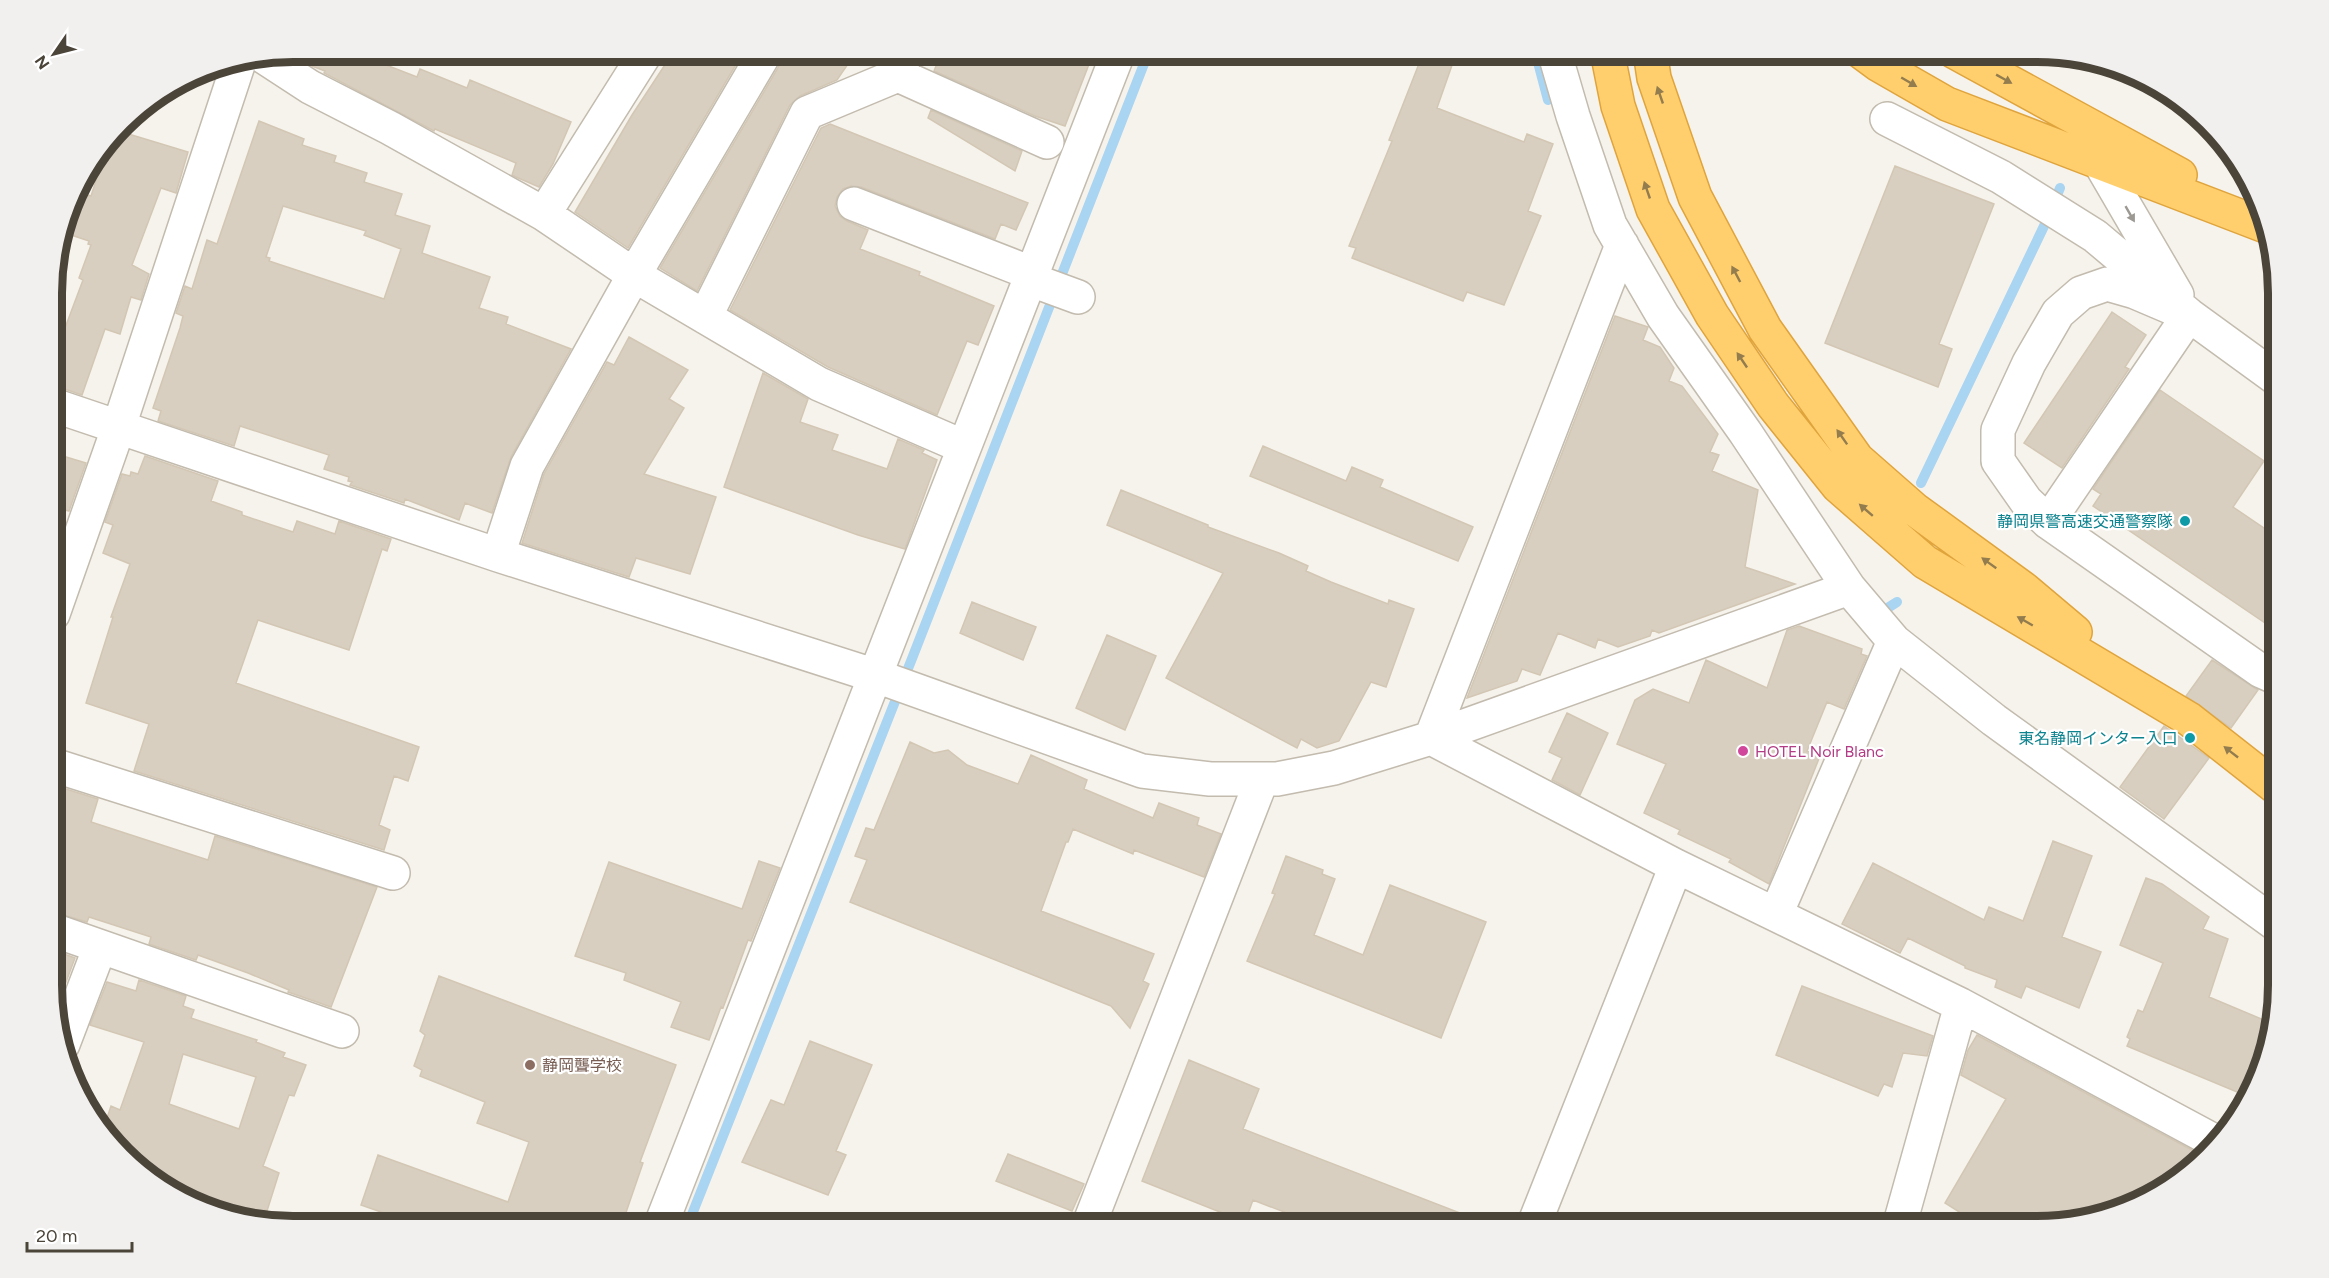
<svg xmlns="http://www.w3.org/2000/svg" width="2329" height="1278" font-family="Figtree,'Noto Sans JP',sans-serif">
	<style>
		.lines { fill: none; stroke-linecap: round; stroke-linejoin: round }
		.stream { stroke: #a9d4f2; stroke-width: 10 }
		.building { fill: #d8cfc1; stroke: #d3c7b4; stroke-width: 1.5; fill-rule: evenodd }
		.minor-casing { stroke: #c2bbae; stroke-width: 36 }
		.highway-casing { stroke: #e0a43c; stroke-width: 36 }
		.minor { stroke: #fff; stroke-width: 33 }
		.highway { stroke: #ffcf6e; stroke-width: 33 }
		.oneway { fill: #937c4e }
		.oneway2 { fill: #9c9892 }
		.culture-dot { fill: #0f9aa8; stroke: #fff; stroke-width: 2 }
		.hotel-dot { fill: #d1479c; stroke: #fff; stroke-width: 2 }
		.education-dot { fill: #8d6e63; stroke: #fff; stroke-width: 2 }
		.labels { text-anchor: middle; stroke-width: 4.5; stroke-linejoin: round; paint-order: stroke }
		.culture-label { font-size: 16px; fill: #0d838f; stroke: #fff; text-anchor: end }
		.hotel-label { font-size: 16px; fill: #b23c85; stroke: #fff; text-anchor: start }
		.education-label { font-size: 16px; fill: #785e54; stroke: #fff; text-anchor: start }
		.rim { fill: none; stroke: #4b4439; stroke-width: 8 }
	</style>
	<rect width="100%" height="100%" fill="#f6f3ec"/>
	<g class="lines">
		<path class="stream" d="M1535,51l13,49
			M2056,198l4,-10
			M1921,483l124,-259
			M1886,609l11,-7
			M687,1227l226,-571 236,-605"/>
	</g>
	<path class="building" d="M350,51l67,26 3,-8 47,19 3,-8 101,42 -18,42 -14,23 -23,-10 -4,-2 4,-12 -81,-34 -1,2 -110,-58 1,-2 -13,-5 -22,-14z
		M674,51h70l-116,197 -53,-36 57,-97z
		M785,51h72l-20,29 -37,16 -10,9 -93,186 -37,-23 122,-207z
		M942,51h148l-3,6 4,2 -26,67 -30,-10 -101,-45z
		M1424,51h33l-20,57 87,34 3,-8 26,10 -25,67 13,5 -37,89 -37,-13 -4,9 -111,-43 4,-10 -7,-2 43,-105 -3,-1z
		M931,110l91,41 -7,20 -87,-53z
		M259,121l45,18 -2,6 34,11 -2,6 33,11 -3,9 38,12 -7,21 35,11 -8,27 68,24 -11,31 29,9 -2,7 65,25 -60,108 -19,56 -27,-10 -6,17 -54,-21 -1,4 -54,-18 2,-3 -4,-1 1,-4 -25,-8 5,-14 -89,-29 -6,20 -76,-25 3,-10 -8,-3 27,-80 3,-12 -7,-3 9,-27 7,3 15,-49 10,4zM283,206l83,25 -2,4 37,14 -17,50 -115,-38 1,-3 -4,-1z
		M830,124l198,79 -12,27 -15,-6 -6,15 -134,-52 -10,-1 -8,3 -6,8 -2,9 5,10 7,5 21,9 -8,19 60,23 -1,3 75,31 -16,39 -11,-4 -30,74 -109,-48 -98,-57 91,-182z
		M122,132l66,20 -12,41 -15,-5 -29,77 17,9 -8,26 -10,-3 -11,37 -15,-5 -23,66 -29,-10v-25l30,-80 -4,-2 12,-33 -3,-1 1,-3 -27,-9 12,-41 17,5 16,-49 9,4z
		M1895,166l99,38 -55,140 13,5 -14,38 -113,-44z
		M2112,312l34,23 -21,32 4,2 -67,99 -38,-25z
		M1615,316l33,11 -5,13 17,7 14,21 -5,13 13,5 36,48 -8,18 9,3 -7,16 46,19 -13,77 50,17 -136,49 -7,-3 -2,6 -32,11 -20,-8 -3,9 -37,-15 -18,42 -18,-6 -5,12 -50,17z
		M629,337l59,33 -19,29 15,9 -40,66 72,23 -26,77 -54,-16 -7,19 -107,-34 22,-69 63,-112 7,3z
		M763,373l45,26 -8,23 38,13 -6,15 55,19 11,-30 26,11 -2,3 15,7 -32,89 -47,-14 -134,-48z
		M2160,390l104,71 -31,46 44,30v94l-184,-125 8,-12 -8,-5z
		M1263,446l83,35 6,-14 31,13 -3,7 93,40 -15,34 -208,-85z
		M53,453l33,10 -17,48 -16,-4z
		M145,456l73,25 -7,20 31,11v3l51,17 4,-11 38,13 4,-13 52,18 -4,12 -5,-2 -33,101 -91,-30 -22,63 183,64 -11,34 -14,-5 -15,49 11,5 -6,20 -250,-79 15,-47 -63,-21 27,-86h-2l19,-53 -27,-11 10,-28 -8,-3 17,-48 8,2 1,-4 7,2z
		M1121,490l87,35v2l71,26 29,13 -2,5 25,11 57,22 1,-4 25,9 -28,78 -15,-5 -32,59 -22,7 -16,-9 -4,9 -131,-70 57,-105 -116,-48z
		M972,602l64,25 -13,33 -63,-27z
		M1799,626l63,23 -1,5 6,2 -23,53 -17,-7 -20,49 13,5 -51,128 -40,-22 2,-3 -53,-25 2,-4 -36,-17 22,-49 -49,-20 18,-44 18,-11 36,14 17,-43 61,28 20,-58z
		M1107,635l49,21 -31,74 -49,-22z
		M2212,660l46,30 -27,38 -45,-32z
		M1567,713l41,20 -28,62 -28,-15 10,-22 -13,-6z
		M2164,726l45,32 -45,61 -44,-32z
		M910,742l24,11 14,-3 19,15 51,19 13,-29 56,25 -3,9 69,29 6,-15 40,15 -2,7 24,9 -17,43 -70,-27 -1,4 -60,-25 -5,13h-2l-25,69 113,43 -11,27 6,3 -19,44 -19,-22 -261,-104 17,-42 -12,-4 11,-28 8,2z
		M53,785l45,14 -7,23 117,38 7,-24 162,51 -46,120 -43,-15 1,-2 -41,-17 -50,-18 -2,5 -47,-16 2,-7 -62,-20 -2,5 -34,-10z
		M2053,841l39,15 -30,81 39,15 -22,56 -53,-22 -5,12 -26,-11 2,-7 -32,-12v-2l-57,-28 -8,15 -58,-29 31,-61 111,57 5,-13 34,14z
		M1286,856l37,14 -1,4 13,5 -21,56 49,20 27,-70 96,37 -45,116 -194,-77 28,-67 -3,-1z
		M759,861l21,7 -29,73 -3,-1 -25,68 -2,-1 -12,33 -38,-13 10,-25 -57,-22 2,-7 -51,-17 34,-94 133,47z
		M2146,878l16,6 47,33 -6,12 25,10 -19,58 62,26 -22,74 -122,-51 3,-7 -3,-2 11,-27 5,2 20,-49 -43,-18z
		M53,950l22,8 -21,56h-1z
		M439,976l237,89 -36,97 3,1 -22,64h-197l-63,-22 17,-50 130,47 21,-60 -52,-19 8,-21 -65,-26 2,-6 -8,-4 11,-31 -5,-4z
		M139,980l47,16 -3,10 11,4 -3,8 66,22 -1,2 29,11 -2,4 23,8 -12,31 -5,-1 -26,71 16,7 -12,38 -2,-1 -6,13 -29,-4 -5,-3 1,-3 -54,-19 -69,-64 8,-24 9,4 24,-68 -54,-17 17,-43 29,9zM183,1054l73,23 -17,52 -70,-25z
		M1802,986l131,50 -6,20 -24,-3 -11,34 -8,-3 -6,12 -102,-41z
		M1977,1035l215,115 13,8 -49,37 -104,32h-69l-38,-24 61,-104 -45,-24 7,-25z
		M810,1041l62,24 -36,86 10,4 -18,40 -86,-33 29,-62 13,5z
		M1189,1060l70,29 -16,40 248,96v2h-168l-70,-27 -8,22 -103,-41z
		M1008,1154l76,30 -12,27 -76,-30z"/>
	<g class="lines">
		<defs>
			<path id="minor" d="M907,51l-9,24 149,67
				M1554,51l19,65 37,109 53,91 82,116 104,156 45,53 100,79 283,205
				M264,57l46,30 80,41 154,86 90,61 185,109 145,63
				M1887,119l114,58 94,59 94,79 88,64
				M2100,163l77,132
				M854,204l177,69
				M544,214l103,-163
				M1622,245l-191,493 245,128 285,139 257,138
				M1029,279l49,18
				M2189,315l-54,-23 -28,-8 -26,9 -23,20 -29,50 -31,67v31l28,40 22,21 213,149 16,7
				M705,317l102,-204 91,-38
				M53,405l445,150 381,122 263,94 68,8h67l57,-11 97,-30 418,-150
				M2048,522l141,-207
				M498,555l29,-89 107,-191 132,-224
				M53,614l66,-188 120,-364
				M53,765l340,108
				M1776,914l118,-273
				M53,930l289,101
				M63,1044l37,-97
				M660,1227l459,-1176
				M1088,1227l174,-448
				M1533,1227l143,-361
				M1899,1227l62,-222"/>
			<path id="highway" d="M1607,51l11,55 35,103 59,106 61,90 65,81 87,76 264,157 88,69
				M1650,51l4,27 41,119 70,132 92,130 57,50 110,80 51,43
				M1860,51l19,14 68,39 321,123
				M1953,51l227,124"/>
		</defs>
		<use href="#minor" class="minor-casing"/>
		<use href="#highway" class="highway-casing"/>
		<use href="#minor" class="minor"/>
		<use href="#highway" class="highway"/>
	</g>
	<defs><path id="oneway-solid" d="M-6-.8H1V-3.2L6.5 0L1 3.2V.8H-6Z" transform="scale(1.5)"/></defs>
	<g class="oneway">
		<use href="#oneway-solid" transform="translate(2004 79) rotate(29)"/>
		<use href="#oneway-solid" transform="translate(1909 82) rotate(30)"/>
		<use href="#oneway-solid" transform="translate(1660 95) rotate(-109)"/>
		<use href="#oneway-solid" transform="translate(1647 190) rotate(-109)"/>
		<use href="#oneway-solid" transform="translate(1736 274) rotate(-118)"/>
		<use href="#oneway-solid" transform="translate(1742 360) rotate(-124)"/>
		<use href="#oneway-solid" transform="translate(1842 437) rotate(-125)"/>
		<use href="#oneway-solid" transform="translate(1866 510) rotate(-139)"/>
		<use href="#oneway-solid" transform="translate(1989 563) rotate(-144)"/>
		<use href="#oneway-solid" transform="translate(2025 621) rotate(-150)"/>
		<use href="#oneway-solid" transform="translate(2231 752) rotate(-142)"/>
	</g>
	<use class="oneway2" href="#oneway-solid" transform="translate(2130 214) rotate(60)"/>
	<g class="culture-dot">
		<circle cx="2185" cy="521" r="6"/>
		<circle cx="2190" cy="738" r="6"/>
	</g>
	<circle class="hotel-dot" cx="1743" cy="751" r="6"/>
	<circle class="education-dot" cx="530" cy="1065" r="6"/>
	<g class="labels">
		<g class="culture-label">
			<text x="2173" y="527">静岡県警高速交通警察隊</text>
			<text x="2178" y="744">東名静岡インター入口</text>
		</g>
		<g class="hotel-label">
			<text x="1755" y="757">HOTEL Noir Blanc</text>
		</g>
		<g class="education-label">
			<text x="542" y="1071">静岡聾学校</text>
		</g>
	</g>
	<path d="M0 0H2329V1278H0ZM293 62H2037A231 231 0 0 1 2268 293V985A231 231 0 0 1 2037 1216H293A231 231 0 0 1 62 985V293A231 231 0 0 1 293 62Z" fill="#f1f0ef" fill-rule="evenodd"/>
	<path class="rim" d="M293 62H2037A231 231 0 0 1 2268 293V985A231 231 0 0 1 2037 1216H293A231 231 0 0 1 62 985V293A231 231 0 0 1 293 62Z"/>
	<g transform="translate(54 54) rotate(235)" stroke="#ffffff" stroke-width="4.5" paint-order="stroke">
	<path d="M0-4.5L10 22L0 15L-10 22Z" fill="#4b4439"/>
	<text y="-9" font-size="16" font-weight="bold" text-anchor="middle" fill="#4b4439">N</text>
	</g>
	<path d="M27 1242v9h105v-9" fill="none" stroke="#4b4439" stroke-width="3"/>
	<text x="36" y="1242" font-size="18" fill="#4b4439" stroke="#ffffff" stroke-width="4.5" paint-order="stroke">20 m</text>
</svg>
